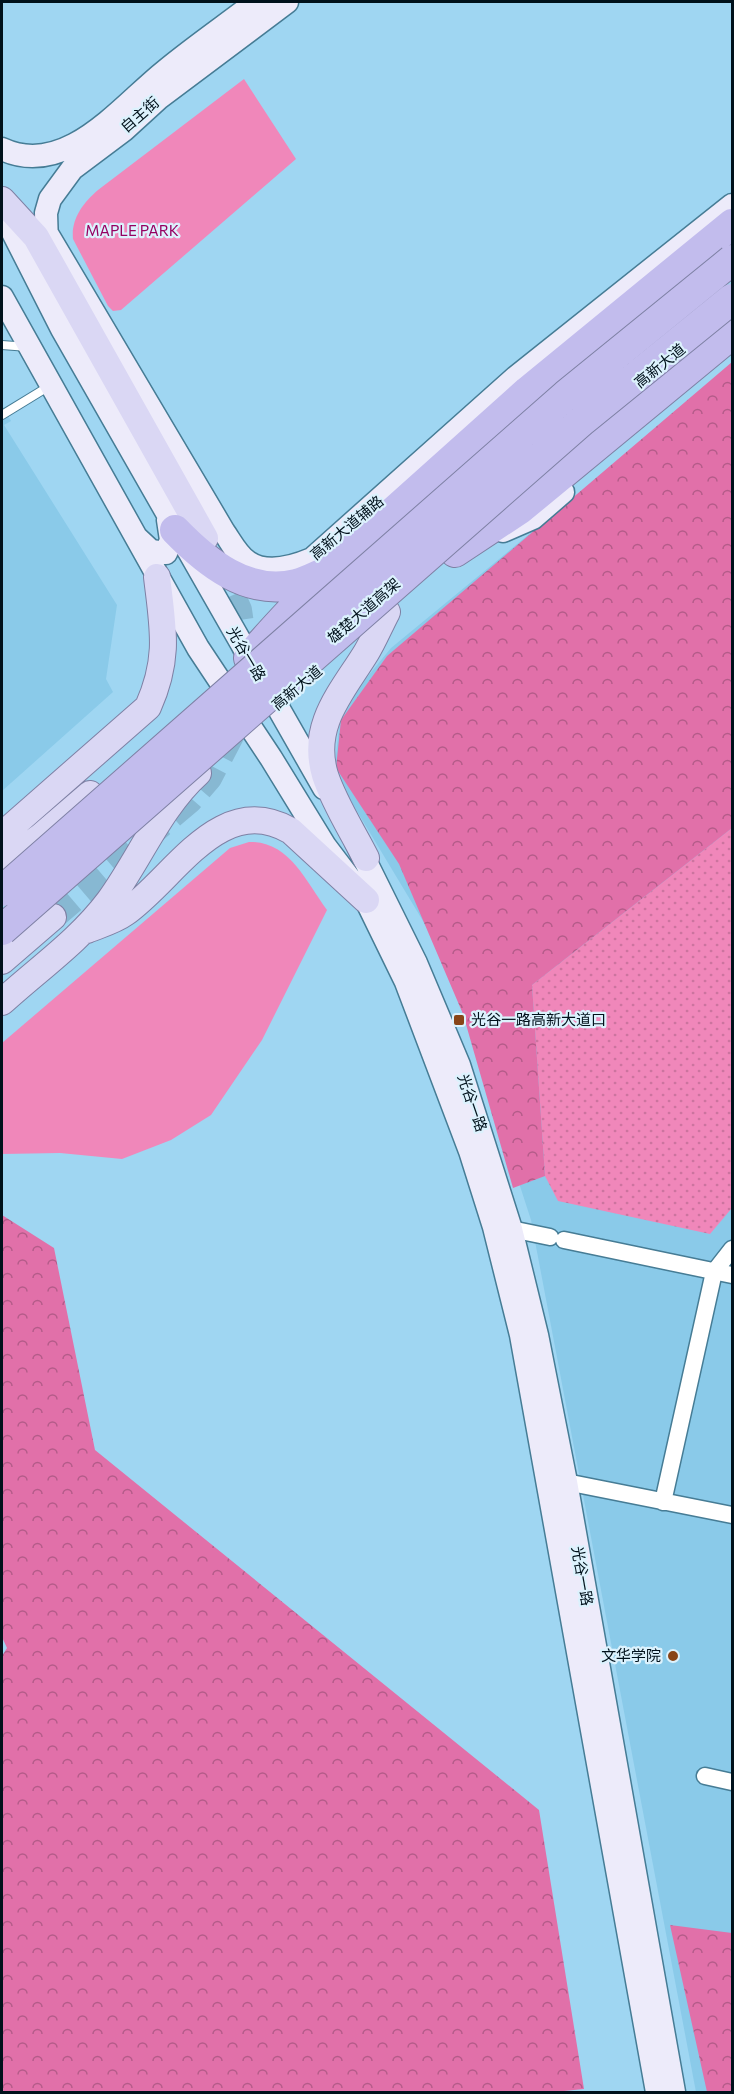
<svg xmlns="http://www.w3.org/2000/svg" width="734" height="2094" font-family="Commissioner,'Noto Sans SC',sans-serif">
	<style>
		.built { fill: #8acae9 }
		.grass { fill: url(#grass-dots) }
		.forest { fill: url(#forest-crowns) }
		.park { fill: #f087ba }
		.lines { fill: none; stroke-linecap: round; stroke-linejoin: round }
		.primary-tunnel { stroke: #87b8d2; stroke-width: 26; stroke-dasharray: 26 13; stroke-linecap: butt }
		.lane-casing { stroke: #467c95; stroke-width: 10 }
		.street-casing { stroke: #467c95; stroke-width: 19 }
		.secondary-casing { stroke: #467c95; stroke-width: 25 }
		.primary-casing { stroke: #7e80a4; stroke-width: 28 }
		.highway-casing { stroke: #7e80a4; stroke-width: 32 }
		.lane { stroke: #fff; stroke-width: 8 }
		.street { stroke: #fff; stroke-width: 16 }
		.secondary { stroke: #edebfa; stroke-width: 22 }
		.primary { stroke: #dad7f4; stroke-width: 26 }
		.highway { stroke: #c2bced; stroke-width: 30 }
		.highway-bridge-casing { stroke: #7e80a4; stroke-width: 32; stroke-linecap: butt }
		.highway-bridge { stroke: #c2bced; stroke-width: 30 }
		.poi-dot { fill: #884518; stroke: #dcf2fd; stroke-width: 2 }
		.labels { text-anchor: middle; stroke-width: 4.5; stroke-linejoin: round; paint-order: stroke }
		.street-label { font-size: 15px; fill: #00111b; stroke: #dcf2fd }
		.park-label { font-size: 15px; fill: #960061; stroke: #dcf2fd }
		.poi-label { font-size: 15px; fill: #00111b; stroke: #dcf2fd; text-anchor: start }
	</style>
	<defs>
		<pattern id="grass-dots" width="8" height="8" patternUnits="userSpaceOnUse" patternTransform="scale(1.5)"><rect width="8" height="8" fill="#f087ba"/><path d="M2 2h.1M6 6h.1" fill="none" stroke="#cc749f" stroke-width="1.8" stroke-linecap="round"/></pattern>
		<pattern id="forest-crowns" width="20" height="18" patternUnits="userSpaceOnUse" patternTransform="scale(1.5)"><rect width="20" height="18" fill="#e170a9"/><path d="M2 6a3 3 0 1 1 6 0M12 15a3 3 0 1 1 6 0" fill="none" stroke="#b45b89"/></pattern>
	</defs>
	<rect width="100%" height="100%" fill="#9fd6f2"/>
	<path class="built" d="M732,367v1725h-36l-165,-872 -84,-259 -113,-188 7,-64 50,-61z
		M2,405l9,16 -7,4 113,180 -11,74 7,13 -111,99z"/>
	<path class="grass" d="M732,828v380l-22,26 -152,-33 -13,-25 -13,-191z"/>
	<path class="forest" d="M732,362v466l-200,157 13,191 -32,12 -50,-174 -64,-150 -63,-96 5,-48 46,-64z
		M2,1215l52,33 41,202 444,360 45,279 -30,3h-552v-436l5,-8 -5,-11z
		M670,1925l62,8v159h-25z"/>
	<path class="park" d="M244,79l52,80 -175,151 -8,1 -5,-5 -35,-67c-2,-20 10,-36 25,-49z
		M249,842c40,-1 56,38 78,68l-65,130 -51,75 -40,25 -49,19 -62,-6 -58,1v-111l228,-195z"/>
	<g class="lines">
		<path class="primary-tunnel" d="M216,560l23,50 6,42
			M53,917l137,-117 19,-22 25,-48"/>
		<defs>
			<path id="lane" d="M2,345l26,2
				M2,415l49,-30"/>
			<path id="street" d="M511,1229l39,8
				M564,1240l168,35
				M566,1482l166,33
				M663,1502l51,-230 18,-23
				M705,1776l27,6"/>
			<path id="secondary" d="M2,149c64,30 119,-43 163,-78 29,-24 61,-46 91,-69
				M2,211l60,118 262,459
				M45,230l179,302c7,10 14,24 24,30 19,13 45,5 64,-3l204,-182 216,-172
				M47,244l-1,-31 4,-14 22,-30 52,-39 35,-32 128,-96
				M2,297l196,351 73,110 54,88 41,54 40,82 64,169 24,76 27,108 136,757
				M503,531l30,-13 30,-26
				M137,538l14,13 15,2 5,-13 -3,-20
				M356,842l60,121 43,102 52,164 26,106 29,147 108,610"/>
			<path id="primary" d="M2,200l34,37 169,301
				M2,835l146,-128c22,-49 15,-79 9,-130
				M366,858c-13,-26 -32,-55 -41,-83 -15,-50 17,-83 41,-122 8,-13 14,-28 21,-41
				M2,865l38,-28 50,-43
				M87,930c12,-5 27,-9 38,-17 50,-35 95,-123 166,-82l75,69
				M2,961l51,-44
				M2,1002c36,-33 77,-61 107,-101 30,-41 51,-94 89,-128"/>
			<path id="highway" d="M175,530c31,32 72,66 121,54 10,-2 20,-8 30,-12
				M455,552l65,-43 212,-175
				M249,658c24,-30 52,-56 77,-86l202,-181 204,-167"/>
		</defs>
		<use href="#lane" class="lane-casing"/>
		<use href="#street" class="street-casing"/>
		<use href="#secondary" class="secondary-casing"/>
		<use href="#primary" class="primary-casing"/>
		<use href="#highway" class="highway-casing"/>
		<use href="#lane" class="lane"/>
		<use href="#street" class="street"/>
		<use href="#secondary" class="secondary"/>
		<use href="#primary" class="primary"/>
		<use href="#highway" class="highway"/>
		<defs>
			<path id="highway-bridge" d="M2,891l564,-496 166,-135
				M2,930l581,-510 149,-121"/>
		</defs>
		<use href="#highway-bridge" class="highway-bridge-casing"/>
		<use href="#highway-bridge" class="highway-bridge"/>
	</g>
	<g class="poi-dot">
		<rect x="453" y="1014" width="12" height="12" rx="3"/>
		<circle cx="673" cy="1656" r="6"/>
	</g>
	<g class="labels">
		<g class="street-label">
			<text transform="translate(140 115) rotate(-41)" y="5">自主街</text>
			<text transform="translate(660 366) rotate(-39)" y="5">高新大道</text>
			<text transform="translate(347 528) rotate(-40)" y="5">高新大道辅路</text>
			<text transform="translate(364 611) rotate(-41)" y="5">雄楚大道高架</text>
			<text transform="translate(246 654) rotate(59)" y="5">光谷一路</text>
			<text transform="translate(297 688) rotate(-40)" y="5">高新大道</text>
			<text transform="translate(472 1103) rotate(71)" y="5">光谷一路</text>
			<text transform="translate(582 1576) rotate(80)" y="5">光谷一路</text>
		</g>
		<g class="park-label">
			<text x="132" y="236">MAPLE PARK</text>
		</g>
		<g class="poi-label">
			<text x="471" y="1025">光谷一路高新大道口</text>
			<text x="661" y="1661" text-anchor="end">文华学院</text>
		</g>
	</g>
	<rect width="734" height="2094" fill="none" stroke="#00111b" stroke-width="6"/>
</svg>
